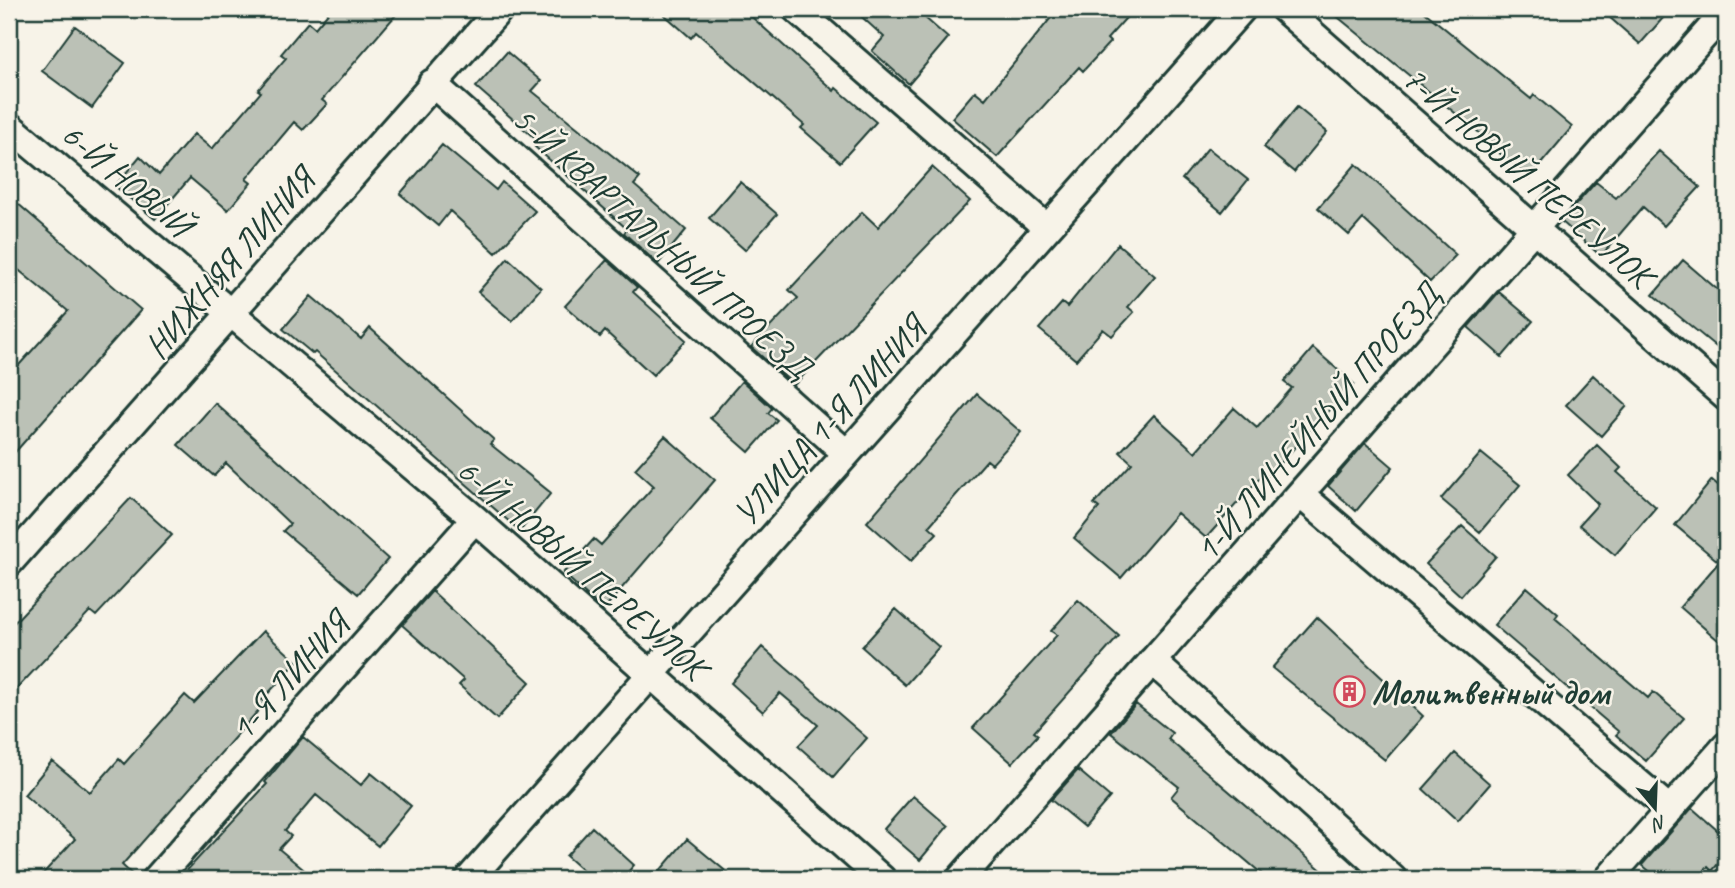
<svg xmlns="http://www.w3.org/2000/svg" width="1735" height="888" font-family="Caveat,sans-serif">
	<style>
		.building { fill: #bbc1b6; stroke: #1f3d34; stroke-width: 2 }
		.lines { fill: none; stroke-linecap: round; stroke-linejoin: round }
		.minor-casing { stroke: #1f3d34; stroke-width: 32 }
		.minor { stroke: #f7f3e8; stroke-width: 26 }
		.labels { text-anchor: middle; stroke-width: 5; stroke-linejoin: round; paint-order: stroke }
		.street-label { font-size: 35px; fill: #1f3d34; stroke: #f7f3e8 }
		.poi-label { font-size: 35px; font-weight: bold; fill: #1f3d34; stroke: #f7f3e8; text-anchor: start }
	</style>
	<rect width="100%" height="100%" fill="#f7f3e8"/>
	<filter id="ink" filterUnits="userSpaceOnUse"><feTurbulence type="fractalNoise" baseFrequency=".0143" numOctaves="2"/><feDisplacementMap in="SourceGraphic" scale="14" xChannelSelector="R" yChannelSelector="G"/><feConvolveMatrix kernelMatrix="1 2 1 2 8 2 1 2 1" color-interpolation-filters="sRGB"/></filter>
	<g filter="url(#ink)">
		<path class="building" d="M331,9h70l-79,91 5,4 -24,26 -9,-8 -48,57 5,4 -23,27 -38,-32 -35,41 -40,-33 25,-30 19,19 35,-41 18,15 49,-57 -3,-2 28,-32 -5,-4 27,-32 7,6z
			M658,9h85l91,82 2,-3 40,34 -36,40 -39,-34 3,-3 -108,-93 -5,6z
			M853,9h62l33,29 -39,46 -37,-33 12,-14z
			M1058,9h76l-27,30 3,3 -27,29 -4,-4 -82,90 -45,-39 23,-27 10,8z
			M1328,9h93l110,90 3,-4 38,32 -43,51 -38,-32 2,-2z
			M1600,9h71l-31,35z
			M75,26l50,37 -33,45 -50,-37z
			M507,52l34,29 -9,10 108,87 -6,7 52,45 -28,34 -34,-31 3,-4 -92,-82 4,-5 -63,-55z
			M1297,107l30,25 -33,40 -30,-25z
			M442,145l54,45 6,-8 33,29 -39,42 -46,-42 -12,15 -38,-32z
			M1208,148l40,32 -26,32 -40,-33z
			M1659,151l41,36 -36,39 -21,-19 -42,49 -40,-35 35,-39 20,16z
			M1356,164l100,91 -26,27 -67,-63 -14,16 -31,-27z
			M932,167l38,34 -176,184 -43,-38 47,-49 -9,-8 73,-78 16,15z
			M740,182l37,32 -32,36 -36,-32z
			M9,196l132,114 -132,149v-83l59,-65 -59,-49z
			M1118,244l37,32 -27,31 6,5 -22,24 -9,-7 -27,31 -37,-31 23,-26 5,4z
			M508,258l33,30 -29,33 -34,-29z
			M607,260l30,27 -4,5 53,48 -33,35 -48,-44 -5,6 -35,-31z
			M1683,260l43,37v58l-73,-60z
			M1499,292l34,29 -31,36 -34,-30z
			M311,296l50,43 9,-11 124,112 -4,4 61,49 -31,38 -205,-179 -2,2 -30,-25z
			M1313,348l41,36 -86,92 -4,-3 -58,65 -29,-25 -56,65 -47,-40 25,-30 -5,-4 38,-41 -12,-11 34,-37 41,37 39,-44 23,20 35,-40 -8,-6z
			M1593,375l34,31 -26,30 -35,-31z
			M742,381l30,27 -4,5 9,7 -28,32 -39,-34z
			M977,394l44,38 -29,32 -5,-4 -58,66 8,7 -26,28 -44,-39z
			M215,403l173,156 -30,35 -75,-63 7,-7 -64,-61 -12,13 -36,-31z
			M665,436l50,44 -112,130 -40,-37 31,-34 7,6 53,-59 -19,-17z
			M1365,443l28,24 -37,44 -28,-25z
			M1597,445l24,23 -4,4 39,35 -41,48 -36,-30 19,-21 -30,-29z
			M1481,453l39,32 -40,47 -39,-33z
			M1712,480l14,12v155l-46,-40 39,-45 -44,-37z
			M131,498l41,37 -76,81 -6,-5 -81,86v-69z
			M1462,526l34,30 -35,40 -35,-32z
			M1527,587l31,27 -3,4 93,80 5,-6 31,26 -38,43 -30,-26 3,-3 -125,-107z
			M432,591l98,91 -33,37 -38,-34 5,-5 -62,-55z
			M1078,600l41,36 -85,96 4,3 -26,28 -39,-35 84,-93 -6,-4z
			M896,609l43,38 -34,38 -43,-38z
			M1317,617l106,99 -38,44 -113,-92z
			M263,631l34,31 -35,38 3,3 -143,162 15,14h-99l37,-40 -51,-44 28,-34 38,31 29,-33 5,5 61,-69 9,8z
			M762,647l105,91 -34,39 -35,-31 20,-21 -38,-32 -17,19 -32,-29z
			M1136,704l36,29 -4,6 164,140h-64l-97,-82 8,-10 -68,-54z
			M303,737l58,48 10,-12 40,33 -33,40 -62,-51 -31,36 6,5 -12,13 36,30h-136l88,-95 -2,-2z
			M1455,753l35,31 -32,37 -35,-32z
			M1078,770l32,27 -26,30 -33,-27z
			M913,796l35,30 -28,34 -36,-31z
			M1692,808l34,30v17l-14,16 -4,-4 -11,12h-38l-17,-14z
			M592,827l42,38 -12,14h-30l-26,-23z
			M687,839l48,40h-82z"/>
		<g class="lines">
			<defs>
				<path id="minor" d="M796,9l251,219
					M1284,9l442,388
					M432,83l414,370
					M9,126l466,393 407,360
					M1300,494l370,316
					M9,563l491,-554
					M1152,661l241,218
					M156,879l319,-360
					M469,879l773,-870
					M960,879l766,-868
					M1608,879l118,-133"/>
			</defs>
			<use href="#minor" class="minor-casing"/>
			<use href="#minor" class="minor"/>
		</g>
	</g>
	<defs>
		<symbol id="building-ring" viewBox="-11 -11 22 22"><circle r="9.5" fill="#f7f3e8" stroke="#d1495b" stroke-width="1.5"/><path d="M-4-6H4V6H1V3H-1V6H-4ZM-2.5-4.3h1.7v1.8h-1.7ZM.8-4.3h1.7v1.8H.8ZM-2.5-1h1.7V.8h-1.7ZM.8-1h1.7V.8H.8Z" fill="#d1495b"/></symbol>
	</defs>
	<g fill-rule="evenodd">
		<use href="#building-ring" x="1332" y="674" width="35" height="35"/>
	</g>
	<g class="labels">
		<g class="street-label">
			<text transform="translate(1528 176) rotate(41)" y="12">7-Й НОВЫЙ ПЕРЕУЛОК</text>
			<text transform="translate(127 179) rotate(40)" y="12">6-Й НОВЫЙ</text>
			<text transform="translate(662 242) rotate(42)" y="12">5-Й КВАРТАЛЬНЫЙ ПРОЕЗД</text>
			<text transform="translate(229 263) rotate(-49)" y="12">НИЖНЯЯ ЛИНИЯ</text>
			<text transform="translate(829 421) rotate(-48)" y="12">УЛИЦА 1-Я ЛИНИЯ</text>
			<text transform="translate(1317 422) rotate(-49)" y="12">1-Й ЛИНЕЙНЫЙ ПРОЕЗД</text>
			<text transform="translate(582 568) rotate(41)" y="12">6-Й НОВЫЙ ПЕРЕУЛОК</text>
			<text transform="translate(289 676) rotate(-48)" y="12">1-Я ЛИНИЯ</text>
		</g>
		<g class="poi-label">
			<text x="1372" y="704">Молитвенный дом</text>
		</g>
	</g>
	<rect width="1735" height="888" fill="none" stroke="#f7f3e8" stroke-width="35"/>
	<rect x="18" y="18" width="1700" height="853" fill="none" stroke="#1f3d34" stroke-width="2.5" filter="url(#ink)"/>
	<g transform="translate(1655 808) rotate(161)" stroke="#f7f3e8" stroke-width="5" paint-order="stroke">
	<path d="M0-5L12 26L0 18L-12 26Z" fill="#1f3d34"/>
	<text y="-10" font-size="19" font-weight="bold" text-anchor="middle" fill="#1f3d34">N</text>
	</g>
</svg>
